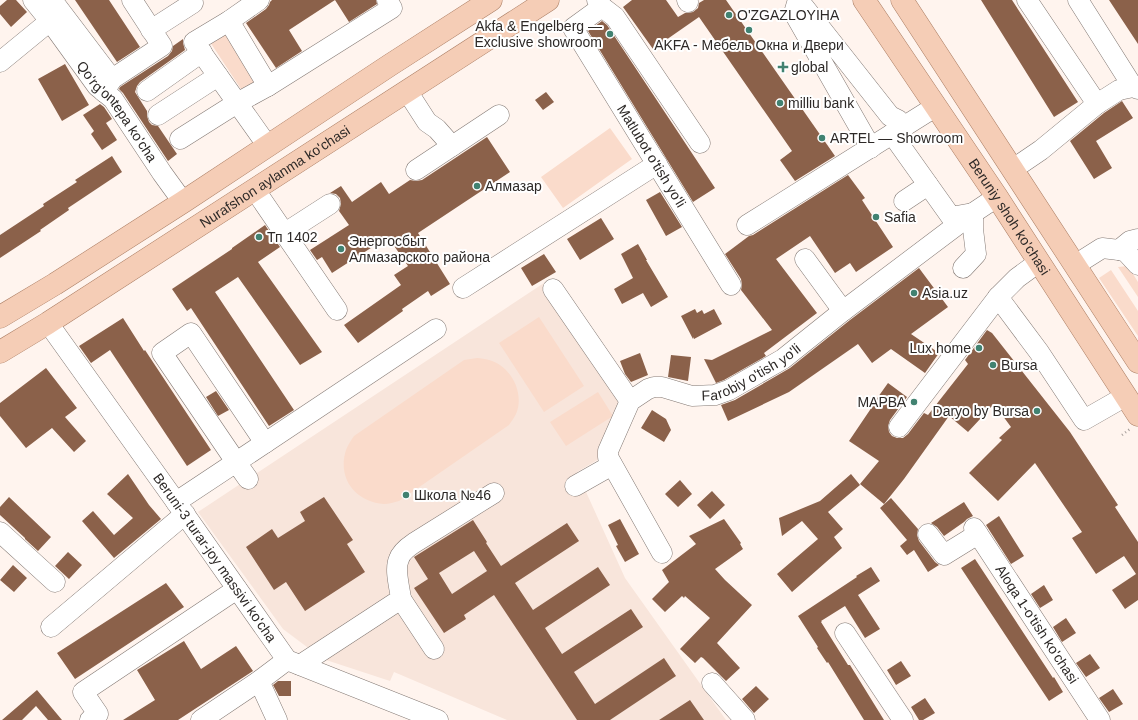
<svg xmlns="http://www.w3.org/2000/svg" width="1138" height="720" font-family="Arial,sans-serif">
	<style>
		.built { fill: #f8e5db }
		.green { fill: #fadbcb }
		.building { fill: #8b614a; fill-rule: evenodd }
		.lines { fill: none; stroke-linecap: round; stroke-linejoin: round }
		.minor-casing { stroke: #837974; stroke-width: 21 }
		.major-casing { stroke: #ab7e64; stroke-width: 23 }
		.path { stroke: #a69e9a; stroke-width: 2.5; stroke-dasharray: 1 3; stroke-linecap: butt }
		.minor { stroke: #fff; stroke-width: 20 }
		.major { stroke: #f5cdb6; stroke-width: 22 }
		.poi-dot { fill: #418271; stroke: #fff; stroke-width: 1.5 }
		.labels { text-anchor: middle; stroke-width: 4; stroke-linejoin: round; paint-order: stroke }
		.poi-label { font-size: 14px; fill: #2d2927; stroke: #fff; text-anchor: start }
		.street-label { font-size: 14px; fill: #2d2927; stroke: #fff }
	</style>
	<rect width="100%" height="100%" fill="#fff4ee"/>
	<path class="built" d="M544,283l79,122 -24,54 -22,13 48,106 101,142h-219l-113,-48 -4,9 -67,-22 -40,-30 -85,-117z"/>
	<path class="green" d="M227,31l28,51 -12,10 -33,-50z
		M610,128l22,31 -69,49 -22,-31z
		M1128,266l10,16v15l-20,-30z
		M1111,270l27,41v25l-39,-58z
		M539,317l45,69 -40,26 -45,-69z
		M477,358c4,0 8,1 12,2 22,6 36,33 27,54 -2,4 -5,8 -7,11l-110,76c-5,1 -10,3 -15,3 -29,-2 -47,-26 -38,-54 2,-5 5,-10 8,-14l110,-76z
		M598,392l15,24 -47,30 -16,-24z"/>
	<path class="building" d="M7,0h9l11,12 -16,15 -11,-13v-8z
		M75,0h34l31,47 -23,15z
		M272,0h104l1,4 -28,18 -14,-22 -46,30 13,21 -26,17 -30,-45 20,-14 3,-4 1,-3z
		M632,0h34l12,17 7,-4h3l5,-1 5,-4 1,-5 5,-3h22l109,156 -40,25 -15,-21 12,-9 -93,-134 -46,32 -30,-42z
		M981,0h31l66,102 -24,15z
		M1109,0h29v44z
		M602,21l5,4 108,163 -22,14 -105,-171z
		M183,39v4l2,7 -45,32 -3,4 -2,6 12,19v5l2,6 3,3 6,1 19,28 -9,7 -45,-68 -4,-4 1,-2 48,-31 4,-5 1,-5z
		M65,64l24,41 -27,16 -24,-42z
		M546,92l8,10 -11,8 -8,-10z
		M1122,101l11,17 -37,23 16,27 -18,11 -24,-38 34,-28z
		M100,104l4,3 8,12 -6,4 11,17 -15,10 -11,-16 3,-3 -11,-16z
		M487,137l23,35 -92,61 32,51 -19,12 -3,-5 -26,18 1,2 -45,32 -14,-18 57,-40 -7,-10 14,-9 -20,-29 -56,36 -10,-16 -5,3 -7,-10 39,-25 -10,-14 2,-7 -1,-6 -4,-4 -6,-1 11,-7 11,16 29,-20 8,12 21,-14 6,1 6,-1z
		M112,156l10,16 -54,36 1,2 -29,20 1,1 -41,27v-23l44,-29 -1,-2 34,-22 -2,-2z
		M848,175l17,23 -3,2 31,47 -37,25 -6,-9 -15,10 -25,-37 -34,23 41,54 -53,40 2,3 -42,24 -8,3 -12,-24 8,1 60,-30 -31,-40 1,-5 -1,-6 -16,-25 24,-18 4,-1z
		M660,192l22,35 -16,9 -20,-36z
		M601,218l13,21 -34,21 -13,-21z
		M265,225l15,22 -22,15 64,90 -22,13 -62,-88 -23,15 79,118 -25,16 -78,-118 -4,3 -15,-22 60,-40v-1z
		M638,244l9,16h-1l22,37 -17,10 -8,-14 -21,11 -8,-15 19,-11 -12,-24z
		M544,254l12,18 -24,14 -11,-18z
		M919,268l29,39 -37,27 28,19 -14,20 -34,-24 -19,14 -14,-19 -69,48 -61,29 -7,-16 14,-5 55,-32 60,-48z
		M695,309l2,4 5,-3 2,4 10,-5 8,15 -28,15v-2l-1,2 -12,-23z
		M123,318l21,33 1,-1 66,100 -24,16 -77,-116 -19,13 -12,-17z
		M987,330l5,3 78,99 48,73 -3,2 23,35v58l-13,9 -13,-19 24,-16 -12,-18 -28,18 -24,-36 10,-6 -47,-69 -37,38 -29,-28 33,-33 -3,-2 12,-11 -17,-23 -26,28 -19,-16 -45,63 -20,25 -24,-20 19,-23 -30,-20 25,-37h-1l15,-21 19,14 -17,23 -2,6 1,6 3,4 5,2h6l5,-4 16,-21 4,2 40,-51 -3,-4z
		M640,353l8,22 -17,7 -6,-8 -5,-13z
		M671,355l20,2 -3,24 -20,-4z
		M46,368l31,40 -12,9 21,24 -12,11 -22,-24 -26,20 -26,-32v-13z
		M216,391l13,19 -11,6 -12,-19z
		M652,410l14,9 5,11 -7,12 -23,-14z
		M128,474l21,31 12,14 -47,39 -32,-37 11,-10 21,24 19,-17 -26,-24z
		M851,474l9,11 -32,27 15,17 -9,8 8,11 -50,44 -15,-18 41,-35 -16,-18 -20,15 -3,-18 41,-17z
		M680,480l12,14 -14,13 -13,-13z
		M712,491l13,14 -15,14 -13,-14z
		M9,497l42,40 -13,14 -13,-12v-1l-25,-23v-8z
		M324,497l29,43 -6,4 18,28 -60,39 -19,-29 -12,8 -28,-43 26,-18 6,9 27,-17 -5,-9z
		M891,498l27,31 -1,6 2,6 16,21 4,3 -11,7 -14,-22 -7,5 -7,-9 7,-6 -27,-32z
		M964,502l9,14 -6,3 -3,3 -20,14 -7,-9 -6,-4z
		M999,516l25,40 -13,8 -25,-39z
		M620,519l19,35 -14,8 -9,-16 2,-1 -10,-20z
		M724,519l17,24 -1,1 3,5 -28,20 10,11 27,25 -35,38 23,25 -14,13 -23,-23 -2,-1 -6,6 -15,-14 30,-31 -25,-22 -1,2 -2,-2 -17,16 -13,-13 17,-17 -7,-12 34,-26 -7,-8z
		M473,520l14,22 -1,1 15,23 66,-43 12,18 -64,42 18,27 65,-43 12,18 -65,43 17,26 69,-45 12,18 -69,45 21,32 69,-46 12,18 -66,44h-33l-83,-125 -30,20 2,4 -22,14 -30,-45 14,-9 -14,-22zM474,551l13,20 -35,23 -13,-21z
		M68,552l14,13 -13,14 -14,-13z
		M975,559l78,119 1,-1 9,15 -14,9 -88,-133z
		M13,565l14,13 -13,14 -14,-12z
		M871,567l9,14 -22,14 22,34 -15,9 -20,-32 -24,15 1,1h-1l27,43h2l34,55h-20l-36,-58 -1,1 -10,-15 1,-1 -20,-31 59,-39 -1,-1z
		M166,583l18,24 -109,72 -18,-26z
		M1044,585l9,15 -13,8 -9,-14z
		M1066,618l10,15 -14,9 -9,-15z
		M184,641l17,28 35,-23 17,25 -75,49h-55l32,-20 -18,-30z
		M1090,654l10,14 -14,9 -10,-14z
		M901,661l10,15 -15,9 -9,-15z
		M278,681h13v15h-12l-6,-11z
		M756,686l13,13 -15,14 -12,-14z
		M1113,689l10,15 -14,8 -10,-14z
		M37,690l25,30h-14l-12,-14 -14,14h-20z
		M925,698l10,15 -12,7h-4l-8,-13z
		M690,700l14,20h-45z"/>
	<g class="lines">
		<defs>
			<g id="minor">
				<path id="s1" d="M33,0l17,21 47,65 16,13 49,74 21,29"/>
				<path d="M52,0l60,79"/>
				<path d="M259,0l-30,21 -35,21 73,103"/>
				<path d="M597,0l5,7 13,10 85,126"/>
				<path d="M687,0l1,2"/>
				<path d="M1027,0l70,104"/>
				<path d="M1078,0l55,87"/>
				<path id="s2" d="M602,7l-29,21 158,257"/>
				<path d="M151,30l42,-27 -2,-3"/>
				<path d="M0,62l50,-41"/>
				<path d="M268,86l124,-78 -5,-8"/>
				<path d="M147,91l55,-39"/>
				<path d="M407,91l20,31 10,7 15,17"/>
				<path d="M104,92l8,-13 50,-33 -30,-46"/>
				<path d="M158,115l60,-39"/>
				<path d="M892,134l59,83 22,-4v16l3,25 -13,14"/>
				<path d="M180,139l57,-36 31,-17 -39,-65"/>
				<path d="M871,148l-77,-135 3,-10 7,4 86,109 8,4 6,7"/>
				<path d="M1013,169l28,-19 56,-46 22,-14 14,-3 5,2"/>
				<path d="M416,170l83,-55"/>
				<path d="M255,190l82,120"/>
				<path d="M904,201l24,-16"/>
				<path d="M747,225l188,-118"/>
				<path d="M285,233l45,-29"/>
				<path d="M1119,250l11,-9 8,-2"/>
				<path d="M805,259l38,52"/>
				<path d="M1075,265l27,-17 17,2 7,2 12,13"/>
				<path d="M463,288l194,-124"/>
				<path d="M553,289l77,112"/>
				<path d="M998,297l41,55 45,68 42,-24"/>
				<path id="s3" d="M48,323l128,179 111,158 151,60"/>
				<path d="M899,427l99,-130 19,-19 22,-16"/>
				<path d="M265,443l171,-114"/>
				<path d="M575,486l37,-21"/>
				<path d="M176,502l89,-59 -74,-110 -29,20 74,109 12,17"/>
				<path id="s4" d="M974,528l126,192"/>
				<path d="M0,532l55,50"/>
				<path d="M928,534l16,21 34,-21"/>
				<path id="s5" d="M662,553l-54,-96v-6l22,-50 18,-12 6,-2h8l30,9 23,-1 14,-5 54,-31 60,-48 130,-98 24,-16"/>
				<path d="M401,599l33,50"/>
				<path d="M51,627l134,-113"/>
				<path d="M845,633l58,87"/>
				<path d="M300,665l101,-66c-1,-10 -7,-30 -2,-40 2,-7 9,-12 15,-16l80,-50"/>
				<path d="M259,681l18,39"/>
				<path d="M712,683l33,37"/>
				<path d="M90,720l8,-6 -15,-22 154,-103"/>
				<path d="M201,720l58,-39 28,-21"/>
			</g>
			<g id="major">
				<path id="s6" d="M864,0l133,197 141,218"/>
				<path d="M902,0l236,362"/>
				<path d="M0,317l55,-33 128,-82 207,-137 101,-65"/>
				<path id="s7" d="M0,352l48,-29 500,-323"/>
			</g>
		</defs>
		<use href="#minor" class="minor-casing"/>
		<use href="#major" class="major-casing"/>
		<path class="path" d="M1122,435l8,-6"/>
		<use href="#minor" class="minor"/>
		<use href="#major" class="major"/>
	</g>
	<g class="poi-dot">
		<circle cx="729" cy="15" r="4"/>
		<circle cx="749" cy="30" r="4"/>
		<circle cx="610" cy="34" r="4"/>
		<path d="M781 61h4v4h4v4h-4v4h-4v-4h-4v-4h4z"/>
		<circle cx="780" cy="103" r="4"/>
		<circle cx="822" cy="138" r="4"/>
		<circle cx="477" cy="186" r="4"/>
		<circle cx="876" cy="217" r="4"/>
		<circle cx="259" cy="237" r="4"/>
		<circle cx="341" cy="249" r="4"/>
		<circle cx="914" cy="293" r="4"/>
		<circle cx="979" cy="348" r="4"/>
		<circle cx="993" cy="365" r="4"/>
		<circle cx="914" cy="402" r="4"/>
		<circle cx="1037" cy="411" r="4"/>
		<circle cx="406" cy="495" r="4"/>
	</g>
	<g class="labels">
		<g class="poi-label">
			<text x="737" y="20">O'ZGAZLOYIHA</text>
			<text x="602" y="31" text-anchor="end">Akfa &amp; Engelberg —<tspan x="602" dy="16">Exclusive showroom</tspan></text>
			<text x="749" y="50" text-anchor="middle">AKFA - Мебель Окна и Двери</text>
			<text x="791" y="72">global</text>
			<text x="788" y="108">milliu bank</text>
			<text x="830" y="143">ARTEL — Showroom</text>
			<text x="485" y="191">Алмазар</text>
			<text x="884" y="222">Safia</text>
			<text x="267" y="242">Тп 1402</text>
			<text x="349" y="246">Энергосбыт<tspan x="349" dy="16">Алмазарского района</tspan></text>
			<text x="922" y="298">Asia.uz</text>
			<text x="971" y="353" text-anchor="end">Lux home</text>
			<text x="1001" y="370">Bursa</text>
			<text x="906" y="407" text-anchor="end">МАРВА</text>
			<text x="1029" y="416" text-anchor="end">Daryo by Bursa</text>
			<text x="414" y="500">Школа №46</text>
		</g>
		<g class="street-label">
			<text dy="5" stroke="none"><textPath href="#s1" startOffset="140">Qo'rg'ontepa ko'cha</textPath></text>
			<text dy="5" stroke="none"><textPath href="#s2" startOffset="186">Matlubot o'tish yo'li</textPath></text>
			<text dy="5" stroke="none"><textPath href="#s7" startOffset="326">Nurafshon aylanma ko'chasi</textPath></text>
			<text dy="5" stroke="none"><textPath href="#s6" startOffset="261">Beruniy shoh ko'chasi</textPath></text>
			<text dy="5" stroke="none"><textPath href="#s5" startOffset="303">Farobiy o'tish yo'li</textPath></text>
			<text dy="5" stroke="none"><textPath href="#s3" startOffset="288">Beruni-3 turar-joy massivi ko'cha</textPath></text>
			<text dy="5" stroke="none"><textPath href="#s4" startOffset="115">Aloqa 1-o'tish ko'chasi</textPath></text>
		</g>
	</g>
</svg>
